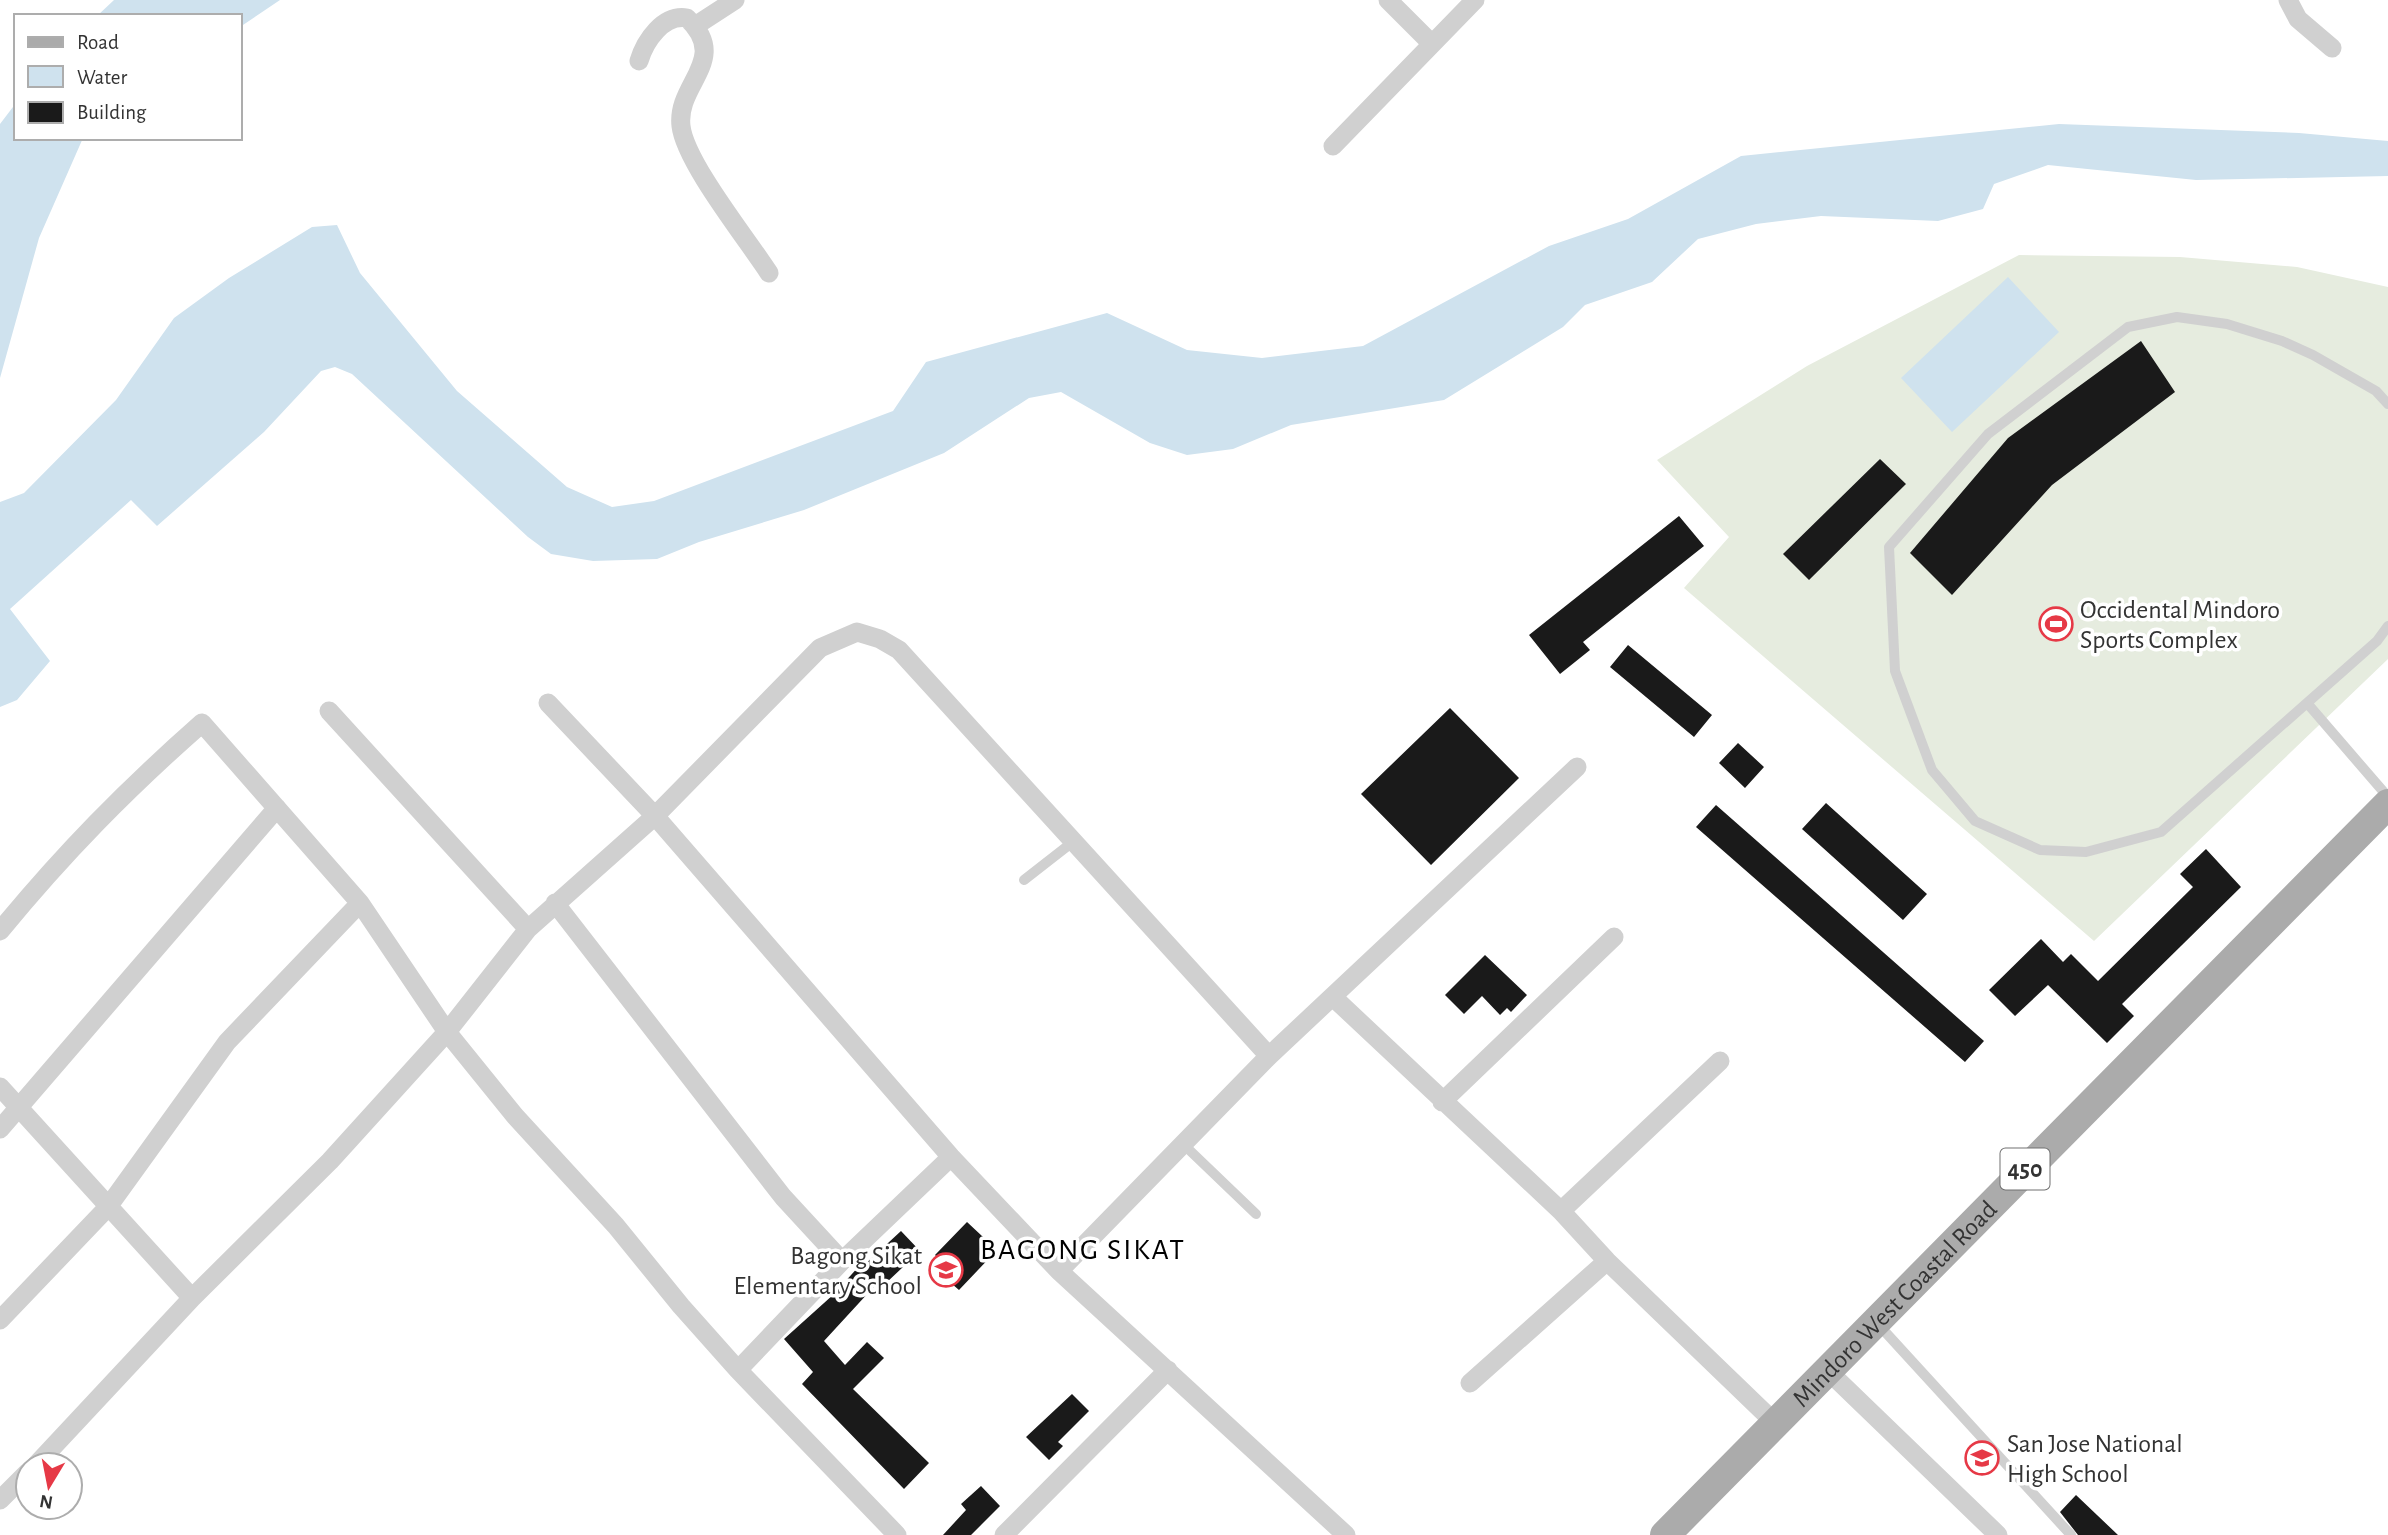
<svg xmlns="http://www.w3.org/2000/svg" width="2388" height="1535" font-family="'Alegreya Sans',sans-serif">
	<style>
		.pitch { fill: #e6ecdf }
		.water { fill: #cfe2ee }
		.building { fill: #1a1a1a }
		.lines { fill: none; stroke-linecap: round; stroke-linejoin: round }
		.lane { stroke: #d0d0d0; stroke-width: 10 }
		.street { stroke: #d0d0d0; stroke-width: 19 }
		.primary { stroke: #ababab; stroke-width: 30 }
		.labels { text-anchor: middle; stroke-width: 7; stroke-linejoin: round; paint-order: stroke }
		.shield { fill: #fff; stroke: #707070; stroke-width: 2 }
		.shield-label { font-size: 24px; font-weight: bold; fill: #333 }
		.poi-label { font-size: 26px; fill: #333; stroke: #fff; text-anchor: start }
		.street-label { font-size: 26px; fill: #333; stroke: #fff }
		.quarter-label { font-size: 30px; letter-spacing: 2px; fill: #000; stroke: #fff }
	</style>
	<rect width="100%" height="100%" fill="#fff"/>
	<path class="pitch" d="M2019,255l161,2 117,10 91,20v372l-294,282 -410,-353 45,-51 -72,-77 150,-94z"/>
	<path class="water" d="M114,0h166l-40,27v-11h-143z
		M16,103v35h67l-44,100 -39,140v-254z
		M2059,124l240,9 89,8v35l-192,4 -148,-15 -54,19 -11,25 -45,12 -117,-5 -65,8 -58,15 -46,43 -67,23 -22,22 -119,73 -153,25 -58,24 -46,6 -37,-12 -89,-51 -32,6 -85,55 -140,57 -105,32 -42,17 -64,2 -42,-7 -23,-17 -176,-163 -17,-7 -14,4 -57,61 -107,94 -26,-26 -121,109 40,52 -33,39 -17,7v-205l24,-9 92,-93 58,-82 55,-40 83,-51 25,-2 23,48 97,118 110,96 45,20 42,-6 239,-90 33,-49 181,-49 80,37 75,8 101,-12 186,-100 79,-27 113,-63z
		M2008,277l51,55 -107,100 -51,-54z"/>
	<path class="building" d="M2141,341l34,51 -123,93 -100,110 -42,-42 98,-115z
		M1880,459l26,25 -97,96 -26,-26z
		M1679,516l25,30 -121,96 7,8 -30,24 -31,-39z
		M1628,645l84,70 -18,22 -84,-70z
		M1450,708l69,70 -88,87 -70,-71z
		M1738,743l26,24 -19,21 -26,-25z
		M1826,803l101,91 -24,26 -101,-91z
		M1716,805l268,236 -19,21 -269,-235z
		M2206,849l35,38 -119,117 12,12 -27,27 -59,-58 -33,31 -26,-26 52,-51 22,23 8,-8 27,27 95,-94 -13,-13z
		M1485,955l42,40 -16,17 -4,-4 -7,7 -18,-19 -18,18 -19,-19z
		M967,1222l30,28 -38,40 -22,-19 7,-7 -9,-9z
		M901,1231l19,20 -34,32 -5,-4 -57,62 21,24 22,-23 17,16 -31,31 76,74 -25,26 -102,-105 11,-12 -29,-33 50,-45 26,-29 2,2z
		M1072,1394l17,17 -31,31 5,4 -14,14 -23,-23z
		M981,1486l19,20 -29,29h-28l23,-25 -5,-6z
		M2076,1495l42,40h-40l-18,-23z"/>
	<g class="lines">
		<path class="lane" d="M2388,404l-12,-13 -63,-36 -31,-14 -55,-17 -50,-7 -49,10 -140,107 -99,113 6,124 37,99 43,51 65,29 46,2 75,-20 216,-191 11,-15
			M2307,703l81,94
			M1024,880l50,-39
			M1182,1143l74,71
			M1877,1323l194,212"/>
		<path class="street" d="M1388,0l44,44
			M2288,0l10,19 34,29
			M695,26l40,-26
			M639,61c6,-20 24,-47 48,-43 44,42 -11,65 -6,108 4,36 66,113 88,147
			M1333,146l142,-146
			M548,703l107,113 296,341 108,114 287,264
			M329,711l199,218
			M555,903l228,294 59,64
			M0,931c64,-78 126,-141 202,-208l158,180 87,129 68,84 101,110 65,80 57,64 159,165
			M1334,998l227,213 46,50 168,162
			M0,1087l192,211
			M1442,1102l172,-165
			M0,1129l277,-321
			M1561,1211l159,-150
			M1059,1271l210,-215 308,-289
			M0,1320l108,-113 119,-165 133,-139
			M1826,1369l172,166
			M738,1370l104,-109 109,-104
			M1470,1383l137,-122
			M36,1465l156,-167 138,-137 117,-129 81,-103 127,-113 165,-168 37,-16 23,7 19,11 370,406
			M0,1500l28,-28
			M1004,1535l164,-165"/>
		<path class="primary" id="s1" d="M1665,1535l723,-731"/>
	</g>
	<defs>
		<symbol id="stadium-ring" viewBox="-11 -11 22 22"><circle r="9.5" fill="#fff" stroke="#e63946" stroke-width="1.5"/><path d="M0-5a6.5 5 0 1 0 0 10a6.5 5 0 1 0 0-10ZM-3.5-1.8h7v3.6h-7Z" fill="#e63946"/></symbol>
		<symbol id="school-ring" viewBox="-11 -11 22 22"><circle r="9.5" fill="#fff" stroke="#e63946" stroke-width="1.5"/><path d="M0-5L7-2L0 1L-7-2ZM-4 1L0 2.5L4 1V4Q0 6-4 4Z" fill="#e63946"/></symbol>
	</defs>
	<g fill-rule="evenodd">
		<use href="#stadium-ring" x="2037" y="605" width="38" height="38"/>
		<use href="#school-ring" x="927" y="1251" width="38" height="38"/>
		<use href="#school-ring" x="1963" y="1439" width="38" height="38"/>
	</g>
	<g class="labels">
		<rect class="shield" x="2000.5" y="1148.5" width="49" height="41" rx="5"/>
		<g class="shield-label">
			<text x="2025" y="1177">450</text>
		</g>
		<g class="poi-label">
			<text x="2080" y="618">Occidental Mindoro<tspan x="2080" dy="30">Sports Complex</tspan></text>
			<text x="922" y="1264" text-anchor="end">Bagong Sikat<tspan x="922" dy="30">Elementary School</tspan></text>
			<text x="2007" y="1452">San Jose National<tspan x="2007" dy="30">High School</tspan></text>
		</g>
		<g class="street-label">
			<text dy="9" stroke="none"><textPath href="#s1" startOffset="326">Mindoro West Coastal Road</textPath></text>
		</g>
		<g class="quarter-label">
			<text x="1083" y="1259">BAGONG SIKAT</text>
		</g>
	</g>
	<rect x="14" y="14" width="228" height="126" fill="#ffffff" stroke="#adadad" stroke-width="2"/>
	<rect x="28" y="37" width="35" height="10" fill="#ababab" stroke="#adadad" stroke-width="2"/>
	<text x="77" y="49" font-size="21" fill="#333333">Road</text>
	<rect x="28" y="66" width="35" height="21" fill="#cfe2ee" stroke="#adadad" stroke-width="2"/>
	<text x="77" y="84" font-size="21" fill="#333333">Water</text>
	<rect x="28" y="102" width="35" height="21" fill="#1a1a1a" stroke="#adadad" stroke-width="2"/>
	<text x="77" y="119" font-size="21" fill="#333333">Building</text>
	<g transform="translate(49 1486) rotate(190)"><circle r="33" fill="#ffffff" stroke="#adadad" stroke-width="2"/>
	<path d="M0-5L12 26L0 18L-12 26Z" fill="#e63946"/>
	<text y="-10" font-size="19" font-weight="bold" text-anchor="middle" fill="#333333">N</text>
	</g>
</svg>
